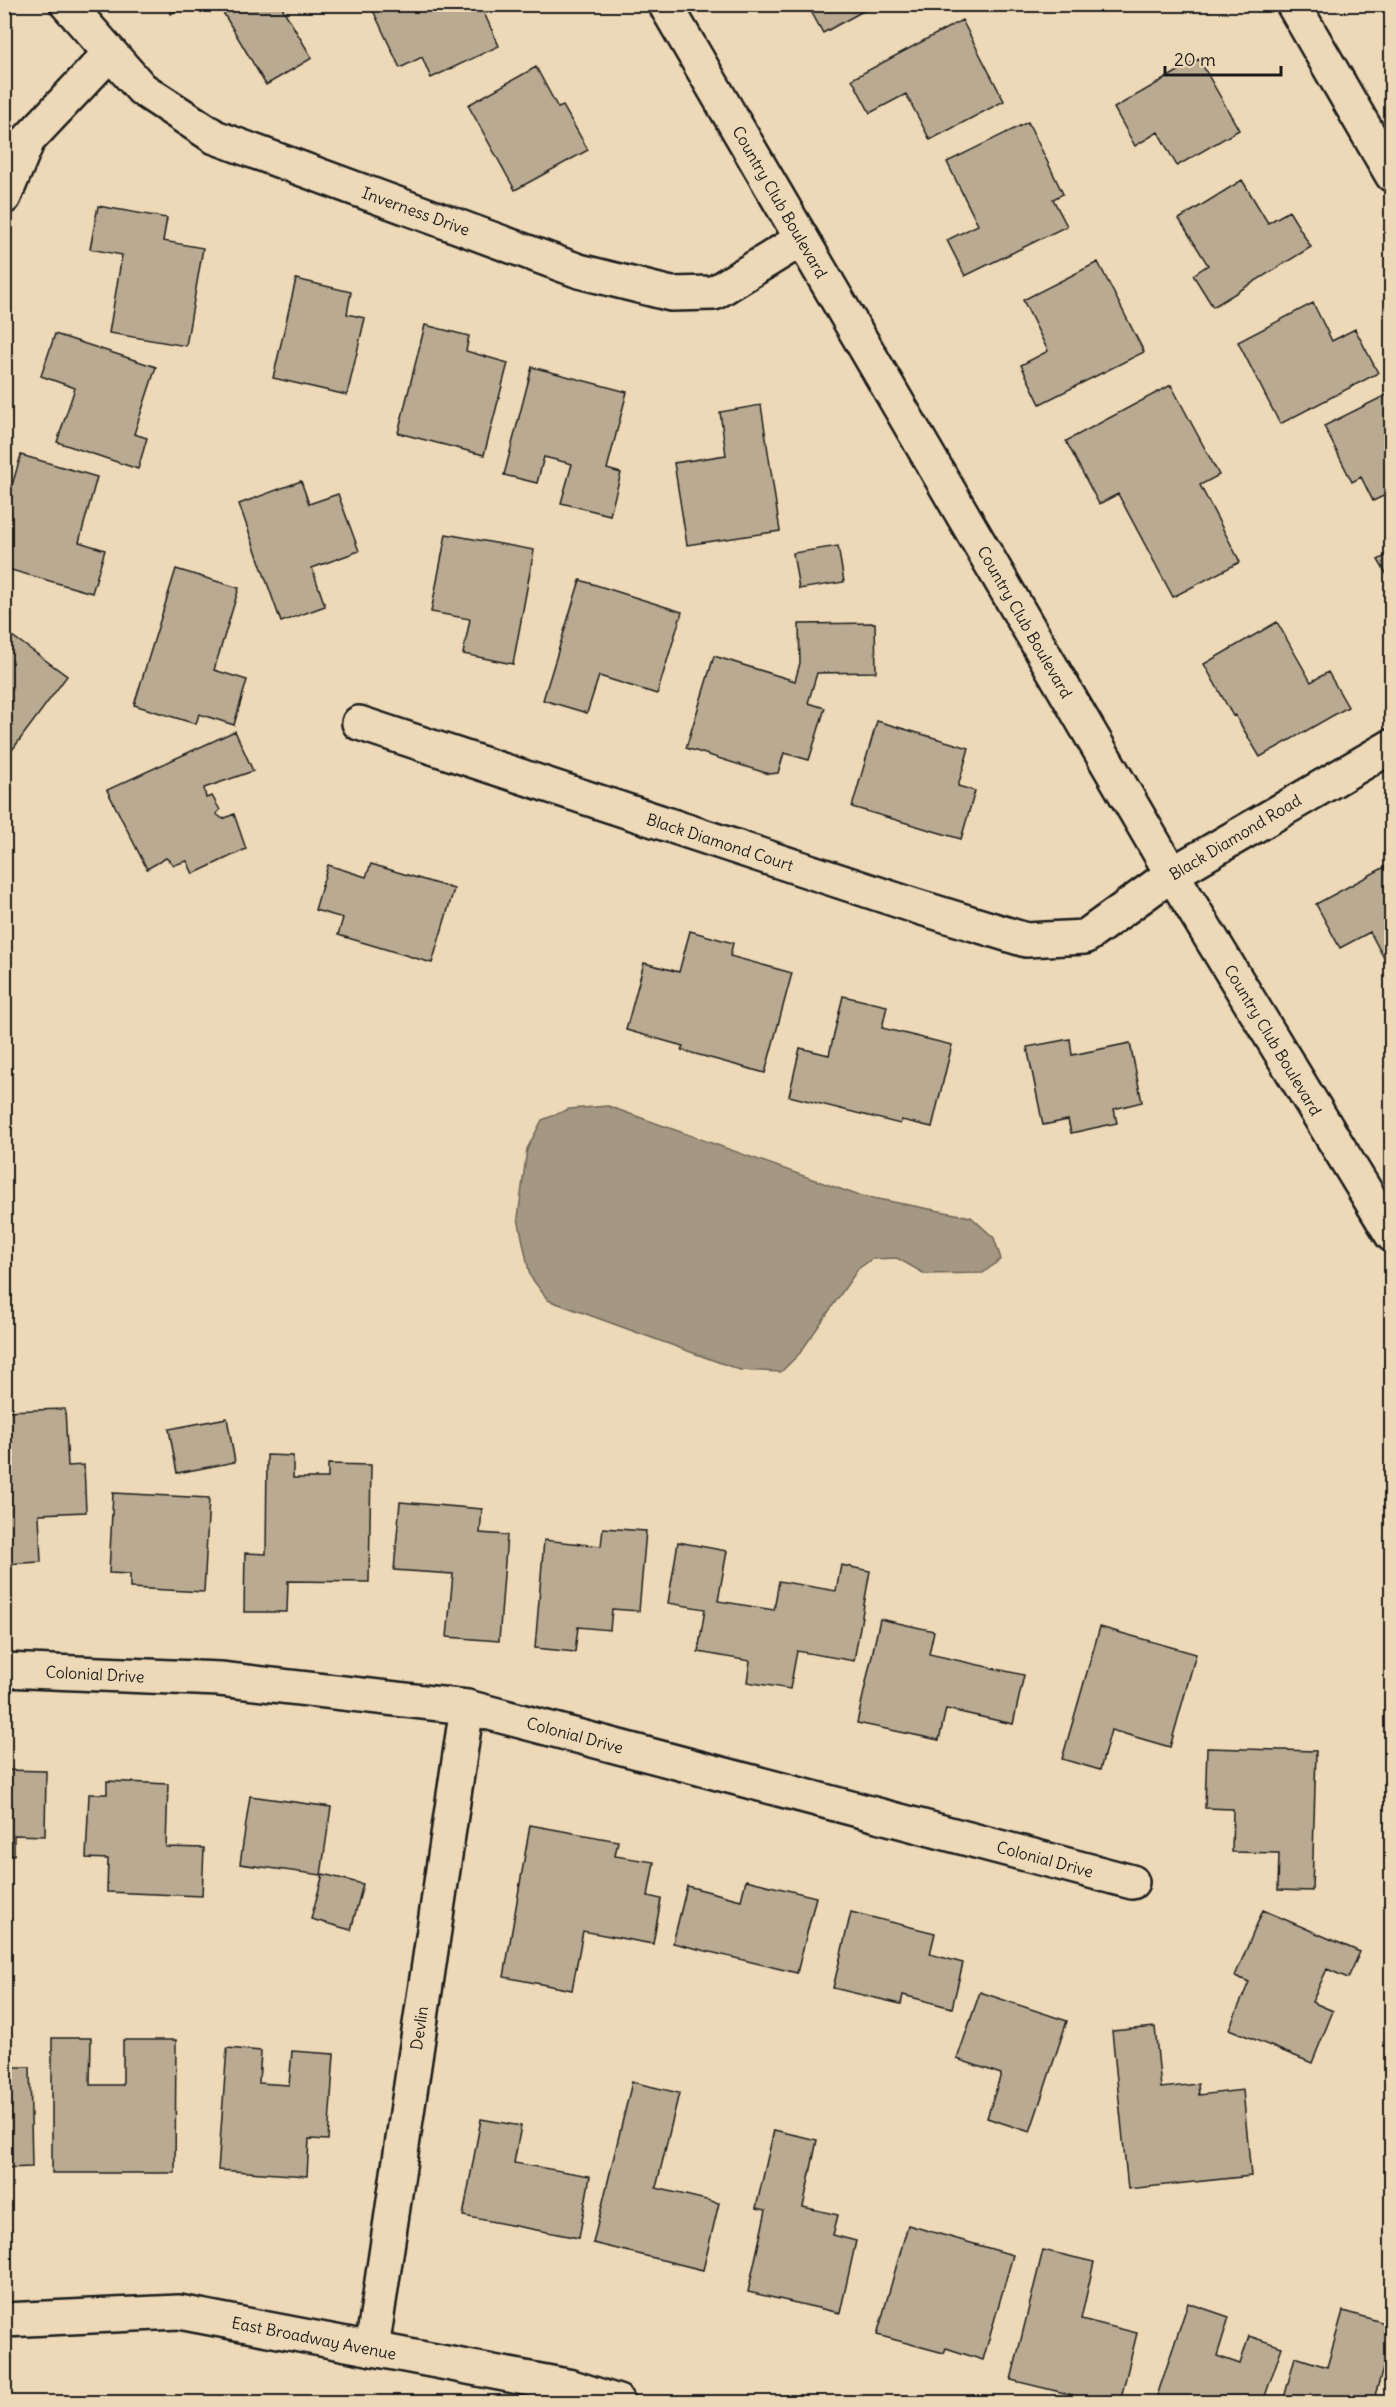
<svg xmlns="http://www.w3.org/2000/svg" width="1396" height="2407" font-family="Delius,sans-serif">
	<style>
		.water { fill: #a59882; stroke: #6e6659; stroke-width: 1.5 }
		.building { fill: #b9aa91; stroke: #1c1c1c; stroke-width: 1.5 }
		.lines { fill: none; stroke-linecap: round; stroke-linejoin: round }
		.street-casing { stroke: #1c1c1c; stroke-width: 38 }
		.secondary-casing { stroke: #1c1c1c; stroke-width: 38 }
		.street { stroke: #edd9b7; stroke-width: 33 }
		.secondary { stroke: #edd9b7; stroke-width: 33 }
		.labels { text-anchor: middle; stroke-width: 4.5; stroke-linejoin: round; paint-order: stroke }
		.street-label { font-size: 16px; fill: #1c1c1c; stroke: #edd9b7 }
	</style>
	<rect width="100%" height="100%" fill="#edd9b7"/>
	<filter id="ink" filterUnits="userSpaceOnUse"><feTurbulence type="fractalNoise" baseFrequency=".0167" numOctaves="2"/><feDisplacementMap in="SourceGraphic" scale="12" xChannelSelector="R" yChannelSelector="G"/><feConvolveMatrix kernelMatrix="1 2 1 2 8 2 1 2 1" color-interpolation-filters="sRGB"/></filter>
	<g filter="url(#ink)">
		<path class="water" d="M608,1106l249,89 114,22 23,21 7,21 -18,14 -58,1 -28,-16 -25,1 -14,10 -58,84 -19,19 -41,-2 -192,-70 -18,-24 -12,-58 9,-69 15,-29 27,-11z"/>
		<path class="building" d="M165,4h22l-16,10z
			M218,4h62l32,54 -46,27z
			M370,4h110l19,42 -68,32 -9,-21 -22,11z
			M807,4h69l-53,29z
			M962,20l42,81 -74,39 -24,-46 -36,19 -18,-34z
			M1199,59l40,71 -62,36 -19,-34 -23,14 -21,-38z
			M536,67l22,41 5,-2 25,44 -73,40 -47,-85z
			M1028,122l35,72 -10,5 14,27 -102,50 -18,-36 31,-15 -31,-63z
			M1242,180l26,43 21,-12 22,36 -98,60 -20,-32 15,-10 -29,-46z
			M98,206l69,12 -4,23 40,7 -17,98 -77,-13 13,-78 -32,-6z
			M1098,262l46,90 -104,52 -19,-39 27,-14 -25,-51z
			M296,279l55,13 -4,22 18,4 -18,77 -74,-17z
			M1313,303l19,38 23,-12 23,44 -98,51 -42,-82z
			M425,325l44,11 -3,15 42,12 -24,92 -86,-22z
			M55,334l101,33 -22,67 13,4 -9,31 -81,-27 18,-54 -34,-12z
			M532,367l95,25 -20,77 14,4 -11,42 -49,-12 11,-39 -28,-7 -7,26 -33,-8z
			M1171,385l48,90 -19,10 40,77 -67,35 -55,-103 -19,10 -33,-63z
			M1392,392v64l-5,3 5,8v25l-19,9 -12,-24 -9,5 -28,-56z
			M761,405l19,126 -93,14 -13,-82 52,-8 -6,-43z
			M21,455l76,22 -18,65 26,8 -13,43 -88,-25v-56z
			M301,481l8,23 29,-10 21,57 -47,17 13,38 -44,16 -42,-118z
			M446,534l88,16 -21,114 -50,-10 7,-35 -39,-7z
			M838,546l6,36 -45,7 -6,-36z
			M1392,552v31l-14,-23z
			M176,569l63,19 -25,82 33,10 -13,45 -35,-11 -3,10 -62,-19z
			M580,580l102,32 -25,82 -58,-18 -12,37 -44,-13z
			M1277,622l34,60 17,-10 20,35 -88,50 -25,-42 -2,1 -29,-52z
			M875,623l1,49 -59,1 -9,30 17,5 -16,52 -25,-7 -6,20 -9,1 -83,-26 28,-92 81,25 5,-18 -1,-39z
			M4,630l63,46 -63,85z
			M877,721l92,27 -11,38 17,5 -14,48 -109,-32z
			M235,731l18,40 -49,17 2,10 6,-2 8,14 -4,4 7,5 11,-5 12,35 -53,25 -6,-13 -13,4 -8,-7 -19,11 -40,-79z
			M1392,863v108h-1l-21,-39 -30,16 -24,-44z
			M371,864l83,25 -22,74 -94,-28 5,-17 -28,-8 13,-45 38,12z
			M690,931l43,12 -3,13 62,17 -27,100 -84,-23 2,-4 -57,-16 18,-67 35,9z
			M843,996l44,10 -5,22 70,17 -20,82 -30,-7 -2,4 -111,-28 11,-48 29,7z
			M1070,1039l2,16 58,-12 12,59 -28,7 3,14 -46,10 -3,-13 -25,5 -16,-78z
			M65,1409l3,57 16,-1 2,47 -47,2 2,48 -37,2v-153z
			M227,1418l8,44 -58,11 -8,-44z
			M267,1455l26,1v22h35v-14l43,1 -2,117 -81,-1 -1,31h-43l1,-59 21,1z
			M113,1493l96,5 -5,94 -74,-4v-14l-21,-1z
			M400,1502l82,7 -2,24 27,2 -8,106 -52,-4 6,-63 -59,-4z
			M603,1528l43,3 -7,80 -27,-2 -2,21 -32,-3 -3,25 -40,-4 9,-108 57,6z
			M678,1542l49,9 -9,50 56,9 5,-29 57,10 5,-26 29,6 -16,90 -57,-10 -7,38 -43,-7 3,-21 -52,-9 7,-43 -37,-6z
			M880,1619l54,12 -5,23 95,21 -11,49 -67,-15 -7,31 -82,-17z
			M1100,1627l96,27 -26,93 -59,-17 -11,40 -38,-11z
			M1207,1748l109,3 -4,140 -34,-1 1,-37 -47,-1 1,-43 -28,-1z
			M4,1770l42,1 -1,65 -31,-1v20l-10,-1z
			M107,1781l61,3 -2,63 38,1 -2,48 -95,-4 1,-33 -22,-1 3,-64h18z
			M250,1796l81,11 -10,68 -81,-11z
			M530,1825l88,16 -3,15 39,6 -6,34 13,3 -8,45 -70,-13 -11,59 -68,-13z
			M323,1874l40,10 -12,46 -40,-11z
			M746,1880l70,17 -19,76 -124,-30 14,-57 54,14z
			M1263,1910l97,42 -12,26 -21,-9 -15,33 21,9 -21,52 -83,-34 20,-47 -14,-6z
			M851,1912l84,21 -5,21 33,9 -11,45 -49,-13 -2,9 -68,-16z
			M980,1992l87,29 -37,111 -43,-14 14,-44 -44,-15z
			M1155,2027l6,61 37,-4 1,11 44,-5 8,86 -123,13 -16,-158z
			M52,2038h39l-1,47h33v-45h53l-1,133h-123z
			M227,2048l34,3 -2,32 30,2 3,-34 42,3 -6,86 -19,-1 -2,37 -89,-6z
			M4,2067h26l2,100 -28,1z
			M632,2082l47,11 -23,95 63,15 -16,67 -110,-27z
			M481,2119l40,7 -7,37 76,13 -11,62 -116,-22z
			M774,2130l43,10 -14,67 35,8 -5,20 23,6 -16,72 -92,-21 18,-82 -10,-2z
			M908,2225l105,30 -30,105 -37,-12 -2,5 -67,-18z
			M1043,2250l51,12 -13,57 56,14 -17,69h-19l-90,-22z
			M1188,2303l41,14 -12,39 23,8 9,-28 33,11 -19,55h-108z
			M1343,2311l49,14v14l-19,63h-90l12,-45 32,10z"/>
		<g class="lines">
			<defs>
				<path id="street" d="M67,4l75,85 73,48 364,134 92,23 43,-1 88,-54
					M665,4l507,870 220,361
					M1293,4l99,171
					M4,197l24,-57 82,-87
					M359,723l553,182 114,35 59,-3 87,-63 220,-128
					M4,1670l216,9 247,28 665,175
					M372,2349l95,-642"/>
				<path id="secondary" d="M4,2320l175,-8 393,75 46,15"/>
			</defs>
			<use href="#street" class="street-casing"/>
			<use href="#secondary" class="secondary-casing"/>
			<use href="#street" class="street"/>
			<use href="#secondary" class="secondary"/>
		</g>
	</g>
	<g class="labels">
		<g class="street-label">
			<text transform="translate(780 202) rotate(60)" y="6">Country Club Boulevard</text>
			<text transform="translate(416 211) rotate(20)" y="6">Inverness Drive</text>
			<text transform="translate(1025 622) rotate(60)" y="6">Country Club Boulevard</text>
			<text transform="translate(1235 837) rotate(-31)" y="6">Black Diamond Road</text>
			<text transform="translate(720 842) rotate(18)" y="6">Black Diamond Court</text>
			<text transform="translate(1273 1040) rotate(59)" y="6">Country Club Boulevard</text>
			<text transform="translate(95 1674) rotate(3)" y="6">Colonial Drive</text>
			<text transform="translate(575 1735) rotate(15)" y="6">Colonial Drive</text>
			<text transform="translate(1045 1859) rotate(15)" y="6">Colonial Drive</text>
			<text transform="translate(419 2028) rotate(-82)" y="6">Devlin</text>
			<text transform="translate(314 2338) rotate(11)" y="6">East Broadway Avenue</text>
		</g>
	</g>
	<rect width="1396" height="2407" fill="none" stroke="#edd9b7" stroke-width="24"/>
	<rect x="12" y="12" width="1372" height="2383" fill="none" stroke="#1c1c1c" stroke-width="2" filter="url(#ink)"/>
	<path d="M1165 66v9h116v-9" fill="none" stroke="#1c1c1c" stroke-width="3"/>
	<text x="1174" y="66" font-size="18" fill="#1c1c1c" stroke="#edd9b7" stroke-width="4.5" paint-order="stroke">20 m</text>
</svg>
